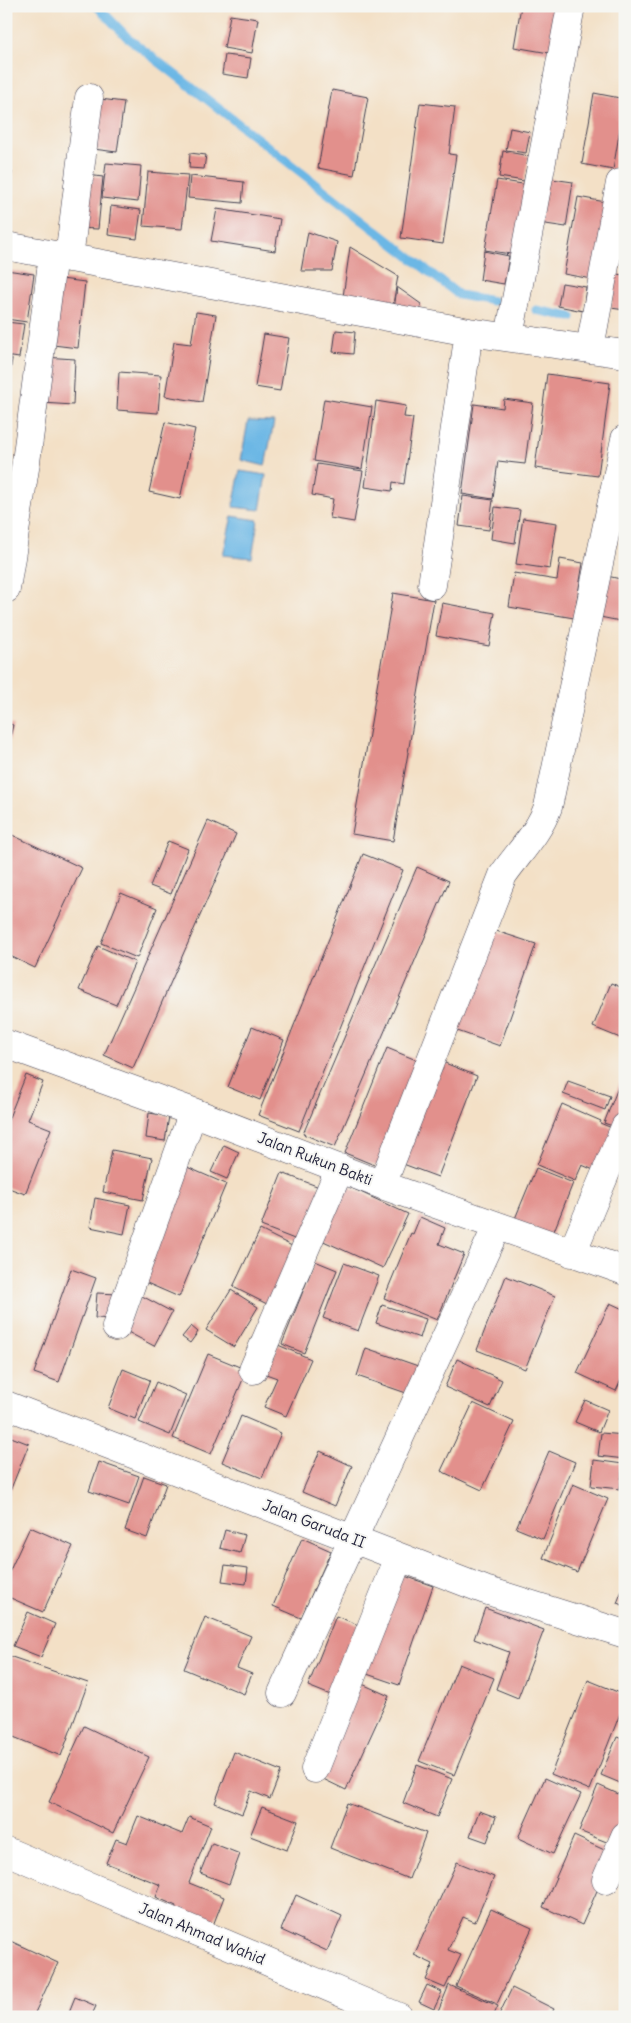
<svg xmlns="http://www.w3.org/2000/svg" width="631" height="2023" font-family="Delius,sans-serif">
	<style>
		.water { fill: #6cb7e5; stroke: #476c90 }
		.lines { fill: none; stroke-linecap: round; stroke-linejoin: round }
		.stream { stroke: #6cb7e5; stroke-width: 9 }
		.building { fill: #e2908c }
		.minor-casing { stroke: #413e50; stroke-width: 29 }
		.minor { stroke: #fff; stroke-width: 28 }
		.labels { text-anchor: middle; stroke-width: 4; stroke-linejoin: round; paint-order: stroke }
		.street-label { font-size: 15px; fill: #22223b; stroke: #f6f6f2 }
	</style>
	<rect width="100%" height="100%" fill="#f6f6f2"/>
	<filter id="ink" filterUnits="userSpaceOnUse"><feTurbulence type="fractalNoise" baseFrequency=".02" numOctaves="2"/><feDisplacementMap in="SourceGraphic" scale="10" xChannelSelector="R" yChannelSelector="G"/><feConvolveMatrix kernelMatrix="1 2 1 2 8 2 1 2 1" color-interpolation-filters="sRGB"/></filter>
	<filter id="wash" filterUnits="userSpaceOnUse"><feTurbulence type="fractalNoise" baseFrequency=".0096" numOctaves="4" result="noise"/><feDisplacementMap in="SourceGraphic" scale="20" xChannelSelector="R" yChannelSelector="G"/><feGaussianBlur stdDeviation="1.12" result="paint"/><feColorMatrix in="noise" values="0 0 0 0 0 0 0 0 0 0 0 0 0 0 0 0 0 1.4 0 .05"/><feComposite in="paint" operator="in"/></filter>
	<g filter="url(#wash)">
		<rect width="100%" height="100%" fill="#f3e0c6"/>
		<path class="water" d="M248,421l26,1 -9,44 -24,-6z
			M240,471l26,4 -6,35 -27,-3z
			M232,516l26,4 -6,38 -29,-3z"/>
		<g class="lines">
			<path class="stream" d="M97,6l31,32 331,257 34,6
				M536,310l35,7"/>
		</g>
		<g id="blocks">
			<path class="building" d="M521,6h24l18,3 -8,45 -41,-7z
				M230,15l28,4 -6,34 -28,-5z
				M225,55l26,3 -3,20 -26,-4z
				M332,90l36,7 -14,78 -36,-7z
				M594,93l31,6 -12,71 -31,-6z
				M92,98l32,4 -7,50 -32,-4z
				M420,103l35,4 -6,47 7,1 -13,89 -42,-6z
				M510,128l20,4 -4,21 -20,-3z
				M503,151l26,5 -5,25 -25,-4z
				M190,153l16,2 -2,14 -15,-1z
				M106,163l35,3 -3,36 -36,-4z
				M6,171l6,1 -5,32h-1z
				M148,172l40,3 -6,54 -39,-3z
				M80,174l23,3 -5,52 -22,-1z
				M190,176l54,6 -2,21 -54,-5z
				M545,178l28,4 -7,45 -27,-4z
				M497,180l32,5 -12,70 -32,-5z
				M578,197l33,6 -14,77 -33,-6z
				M111,206l30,4 -4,29 -29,-4z
				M217,209l63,10 -5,32 -64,-10z
				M308,232l29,10 -5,29h-31z
				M350,247l48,29 -6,34 -50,-6z
				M484,251l25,5 -5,28 -24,-4z
				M6,270l28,4 -7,48 -21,-3z
				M615,274l10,1v35l-14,-2z
				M53,278l32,4 -7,66 -33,-4z
				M562,283l24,4 -3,24 -25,-5z
				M397,287l24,17 -2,16 -26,-3z
				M196,312l20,3 -14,87 -37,-6 9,-54 17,2z
				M6,322l18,2 -5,34 -13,-2z
				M336,330l19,2 -2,22 -20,-2z
				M264,334l25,4 -9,53 -25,-4z
				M44,357l31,2 -2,46 -31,-2z
				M6,358l6,1 -5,35h-1z
				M119,372l42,3 -3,38 -41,-3z
				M547,374l63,9 -12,93 -63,-8z
				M324,399l48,8 -10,62 -48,-8z
				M504,399l29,4 -8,61 -27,-3 -5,38 -31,-5 12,-90 29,4z
				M376,401l30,5 -2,11 9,1 -9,66 -11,-2 -1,9 -27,-4z
				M165,422l30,7 -15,70 -31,-7z
				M317,464l46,7 -9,51 -24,-4 3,-19 -21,-4z
				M463,496l30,4 -4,30 -30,-4z
				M495,507l25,3 -5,33 -24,-4z
				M523,518l34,5 -7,46 -34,-5z
				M560,559l23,4 -9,55 -65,-11 5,-34 43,7z
				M607,576l18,4v42l-25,-5z
				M393,593l41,7 -41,241 -41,-7z
				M442,603l53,10 -6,33 -53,-10z
				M6,723l7,2 -6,24h-1z
				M208,821l28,13 -103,234 -29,-13z
				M8,833l74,35 -47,100 -29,-14v-117z
				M168,841l20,8 -17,45 -21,-8z
				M363,854l40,16 -104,261 -41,-16z
				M417,867l32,14 -114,266 -32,-13z
				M121,893l36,15 -20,50 -36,-15z
				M484,927l52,17 -36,102 -51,-18z
				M98,946l37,16 -19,43 -37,-15z
				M611,983l14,6v51l-32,-13z
				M252,1027l32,13 -24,60 -32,-13z
				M387,1048l39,16 -42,105 -39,-16z
				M435,1059l42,17 -39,101 -43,-16z
				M625,1070v49l-4,10 -17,-6z
				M26,1075l17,7 -15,38 23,9 -26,65 -19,-7v-62z
				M568,1081l42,15 -5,14 -42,-16z
				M562,1104l39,17 -1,2 21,9 -18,42 -21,-9 -7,16 -38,-16z
				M149,1113l20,3 -4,25 -19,-3z
				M224,1145l15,7 -12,27 -16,-7z
				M112,1150l40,8 -9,42 -40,-8z
				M187,1167l39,17 -47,113 -39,-17z
				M536,1168l37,15 -21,53 -38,-15z
				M282,1173l40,15 -20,54 -41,-16z
				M343,1184l65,30 -25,54 -64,-29z
				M95,1198l35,7 -6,29 -34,-7z
				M420,1217l25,11 -6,16 25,10 -27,66 -53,-22 27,-65 2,1z
				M260,1230l38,19 -27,57 -38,-19z
				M315,1261l22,9 -33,83 -22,-9z
				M344,1263l35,13 -21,55 -35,-13z
				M71,1269l25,9 -37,104 -25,-9z
				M506,1276l49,20 -30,73 -48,-19z
				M231,1290l27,17 -24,40 -28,-17z
				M97,1293l21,1 -2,25 -21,-1z
				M142,1296l30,16 -18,34 -30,-16z
				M610,1303l15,7v61l-9,20 -39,-18z
				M382,1305l44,14 -6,19 -44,-15z
				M191,1326l7,6 -8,11 -8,-6z
				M278,1345l33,14 -25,57 -22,-9 13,-29 -11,-4z
				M366,1348l55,19 -9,28 -55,-19z
				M208,1354l39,16 -36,84 -38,-16z
				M457,1359l45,21 -12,27 -45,-20z
				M123,1369l27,11 -15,39 -27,-11z
				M156,1382l30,13 -16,40 -31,-13z
				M585,1400l23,10 -9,22 -24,-10z
				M473,1403l41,19 -32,68 -41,-19z
				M241,1416l40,17 -19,45 -40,-16z
				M601,1433l24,2v24l-27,-3z
				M6,1435l23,9 -23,57z
				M320,1451l32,15 -17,40 -33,-14z
				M549,1451l26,11 -32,77 -27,-11z
				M594,1460l29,4 -3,25 -29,-3z
				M99,1462l40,14 -10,29 -40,-14z
				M144,1476l22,8 -19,54 -22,-8z
				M573,1484l35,15 -31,73 -34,-14z
				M30,1527l43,19 -30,66 -37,-16v-17z
				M225,1530l20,5 -5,18 -20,-5z
				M302,1538l29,13 -30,67 -28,-12z
				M225,1565l23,3 -2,16 -24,-3z
				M399,1574l34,12 -34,99 -35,-12z
				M625,1583v23l-8,-3z
				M485,1608l59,22 -26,68 -22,-9 13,-37 -35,-13z
				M28,1612l27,12 -14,33 -28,-11z
				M336,1616l30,12 -28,70 -30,-12z
				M205,1617l46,19 -14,32 15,6 -8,20 -60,-25z
				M6,1655l82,28 -27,73 -55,-22 2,-8 -2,-1z
				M459,1664l35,14 -40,97 -35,-14z
				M588,1680l37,15v6l-35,89 -39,-16z
				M360,1683l29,13 -43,94 -29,-14z
				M84,1726l65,31 -36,76 -64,-31z
				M617,1737l8,3v45l-24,-10z
				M234,1752l47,19 -11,28 -19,-8 -9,23 -27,-11z
				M417,1765l35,14 -15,38 -34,-14z
				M545,1778l36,16 -28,60 -35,-16z
				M598,1785l27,12v24l-11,24 -35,-14z
				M347,1803l79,30 -17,46 -79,-31z
				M262,1807l36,14 -11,29 -37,-14z
				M479,1811l17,6 -9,25 -17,-6z
				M138,1816l44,18 7,-17 22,9 -22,57 35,14 -12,31 -39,-15 3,-7 -20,-9 5,-12 -55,-22 10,-24 11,4z
				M574,1836l39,18 -31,71 -39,-18z
				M212,1843l28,11 -11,30 -29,-11z
				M457,1862l37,15 -19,45 -12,-5 -15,33 13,5 -16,33 -19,-8 7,-16 -19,-9z
				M296,1895l46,21 -15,35 -46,-21z
				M491,1909l41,19 -35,76 -41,-18z
				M6,1939l52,24 -25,54h-23l-4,-2z
				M427,1985l15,7 -8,17 -15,-7z
				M449,1985l49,21 -5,11h-43l-12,-5z
				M512,1988l42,21 -4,8h-52z
				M75,1997l21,9 -5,11h-24z"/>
		</g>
	</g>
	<g filter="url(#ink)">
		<use href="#blocks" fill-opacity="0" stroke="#413e50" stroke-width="1"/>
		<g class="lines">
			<defs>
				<path id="minor" d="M6,246l463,86 156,22
					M69,258l20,-160
					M509,337l62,-331
					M590,348l30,-165
					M432,585l37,-253
					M6,589l20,-127 27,-207
					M6,1044l187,68 189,73 243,86
					M382,1185l121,-310c16,-23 35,-41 45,-68l77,-368
					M572,1253l53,-126
					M116,1327l77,-215
					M253,1370l87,-202
					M6,1405l479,185 140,44
					M282,1693l215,-467
					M315,1769l84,-212
					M6,1851l393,166
					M606,1880l19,-44"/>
			</defs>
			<use href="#minor" class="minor-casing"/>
			<use href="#minor" class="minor"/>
		</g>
	</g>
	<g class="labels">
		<g class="street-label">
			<text transform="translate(315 1159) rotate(21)" y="5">Jalan Rukun Bakti</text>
			<text transform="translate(314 1524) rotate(21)" y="5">Jalan Garuda II</text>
			<text transform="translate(202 1934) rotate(23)" y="5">Jalan Ahmad Wahid</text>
		</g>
	</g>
	<rect width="631" height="2023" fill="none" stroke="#f6f6f2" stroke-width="25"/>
</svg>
